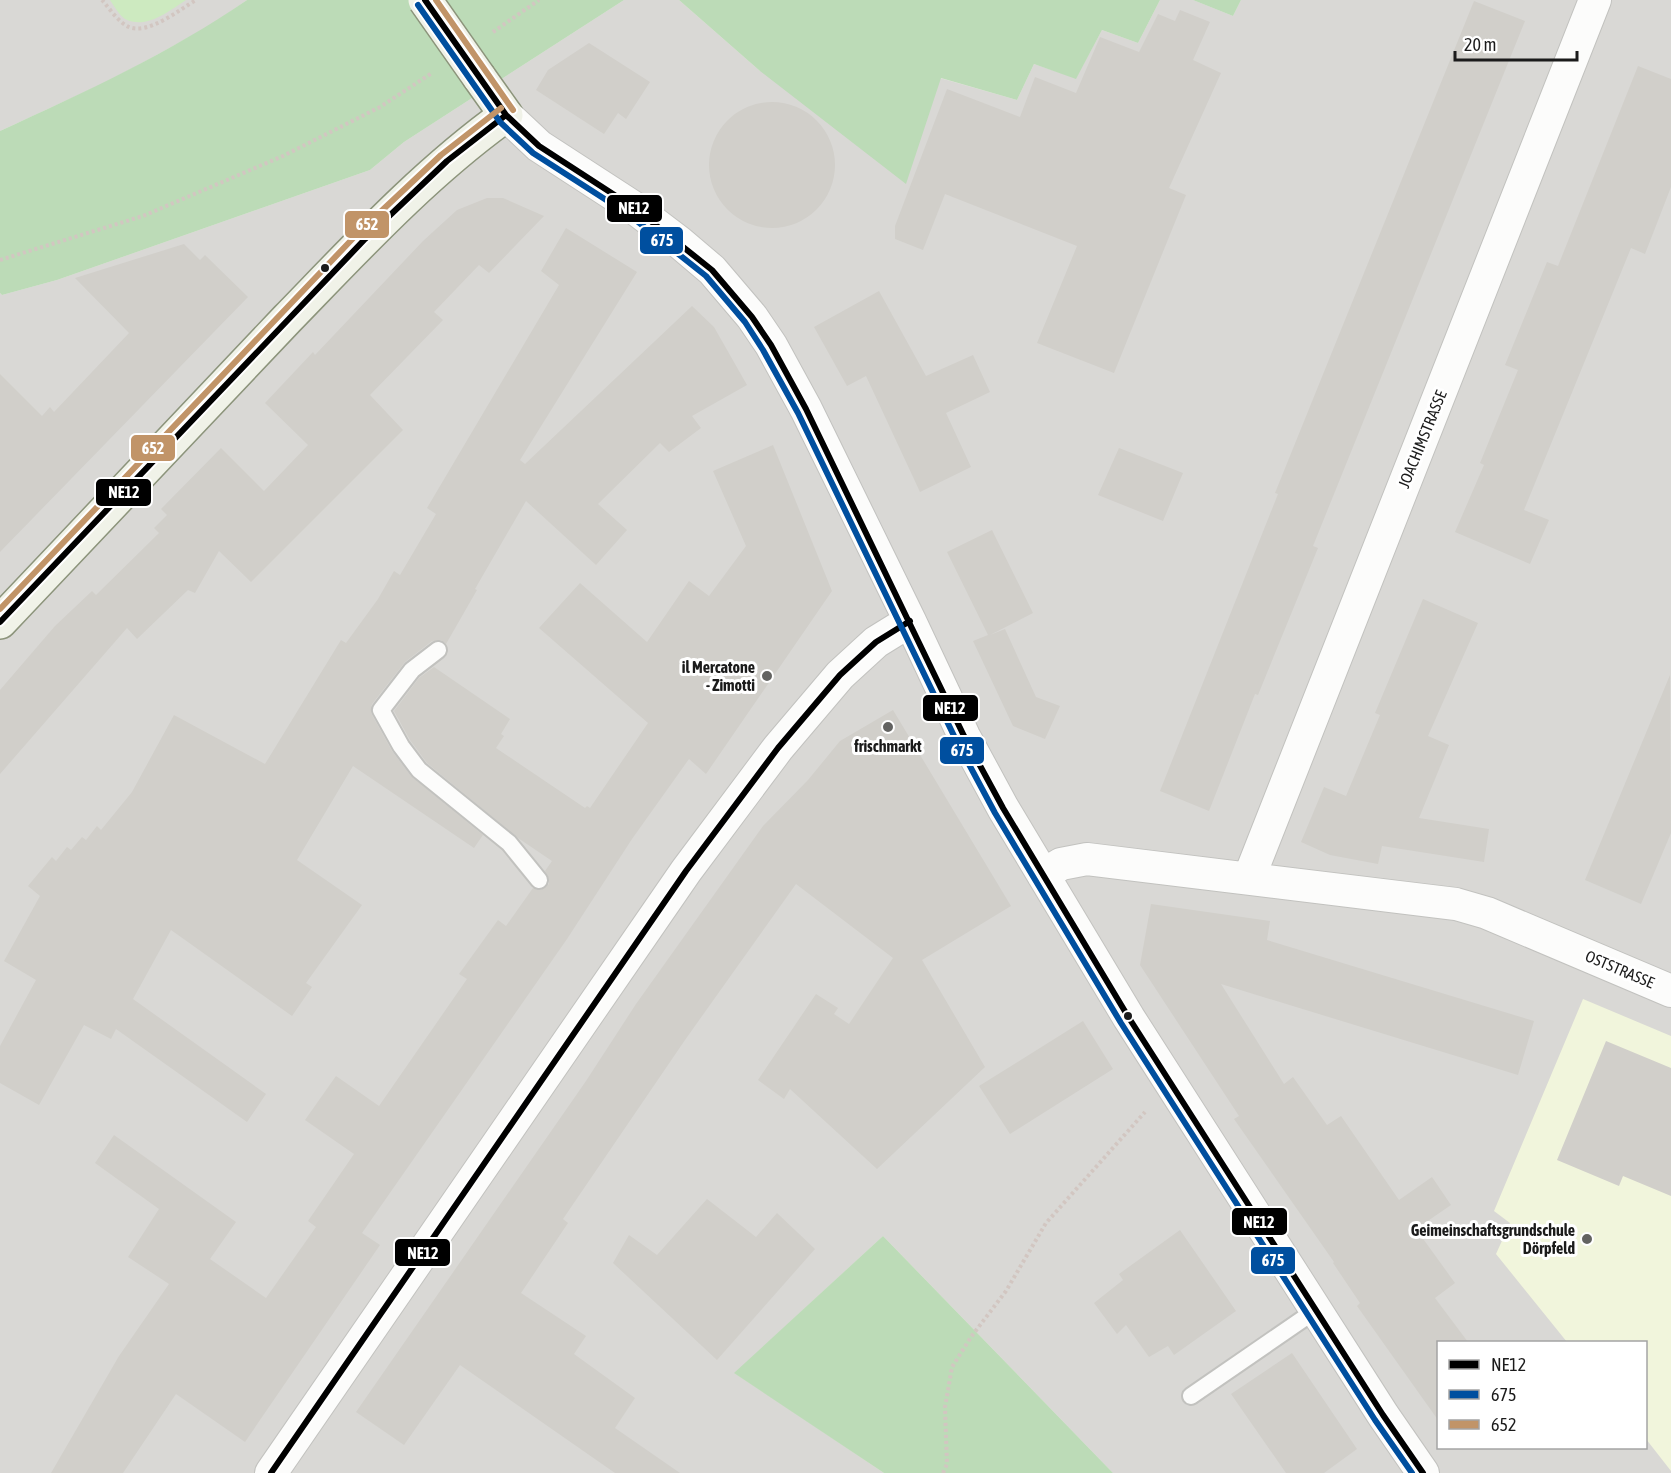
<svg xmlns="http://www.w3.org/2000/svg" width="1671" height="1473" font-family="'Asap Condensed',sans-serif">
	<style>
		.residential { fill: #d9d8d5; fill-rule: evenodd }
		.education { fill: #f1f5dc }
		.grass { fill: #cdeac0 }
		.forest { fill: #bcdbb7 }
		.building { fill: #d1cfca }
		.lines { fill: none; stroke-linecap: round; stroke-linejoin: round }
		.lane-casing { stroke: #c2c2bf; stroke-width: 20 }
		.street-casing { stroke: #c2c2bf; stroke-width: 34 }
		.secondary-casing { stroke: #8c947b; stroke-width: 36 }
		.path { stroke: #d2c6c1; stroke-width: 4; stroke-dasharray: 3 3; stroke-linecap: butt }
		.lane { stroke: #fcfcfb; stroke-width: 16 }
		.street { stroke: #fcfcfb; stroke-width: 32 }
		.secondary { stroke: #f0f2e8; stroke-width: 33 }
		.secondary-bridge-casing { stroke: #8c947b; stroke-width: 36; stroke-linecap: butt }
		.secondary-bridge { stroke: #f0f2e8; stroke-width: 33 }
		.bus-1-casing { stroke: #fff; stroke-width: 10 }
		.bus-2-casing { stroke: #fff; stroke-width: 10 }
		.bus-3-casing { stroke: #fff; stroke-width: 10 }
		.bus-1 { stroke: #000; stroke-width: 6 }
		.bus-2 { stroke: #004f9f; stroke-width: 6 }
		.bus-3 { stroke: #c19468; stroke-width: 6 }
		.bus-dot { fill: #1b1b1b; stroke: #fff; stroke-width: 2 }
		.poi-dot { fill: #636361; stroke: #fff; stroke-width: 2 }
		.labels { text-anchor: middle; stroke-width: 6; stroke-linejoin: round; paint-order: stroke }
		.street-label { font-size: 16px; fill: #1b1b1b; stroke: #fff }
		.poi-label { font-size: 16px; font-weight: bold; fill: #1b1b1b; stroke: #fff; text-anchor: end }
		.line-badge { stroke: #fff; stroke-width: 2 }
		.badge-label { font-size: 16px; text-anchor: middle; font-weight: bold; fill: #fff }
	</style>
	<rect width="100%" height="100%" fill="#eae9e3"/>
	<path class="residential" d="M0,0h247l-36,25 -67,37 -42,22 -102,47z
		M624,0h55l81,71 180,7 77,22 17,-36 42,14 26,-48 36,13 22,-43h33l40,16 8,-16h430v1473h-558l-230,-237 -148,137 149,100h-884v-1180l2,2 55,-15 313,-110 34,-28zM1438,1342h208v106h-208z"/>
	<path class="education" d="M1583,999l88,37v435l-25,-32v-97h-79l-71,-88 14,-31 -16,-12z"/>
	<path class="grass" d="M110,0h76c-17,11 -40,30 -61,19 -6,-4 -11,-13 -15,-19z"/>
	<path class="forest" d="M247,0h377l-220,142 -34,28 -313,110 -55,15 -2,-2v-162c85,-39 170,-78 247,-131z
		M679,0h481l-22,43 -36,-13 -26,49 -42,-15 -17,36 -76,-22 -35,106 -146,-113z
		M1193,0h48l-8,16z
		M883,1236l230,237h-229l-150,-100z"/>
	<path class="building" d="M1474,1l51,20 -212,525 5,2 -60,147 -3,-1 -46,117 -49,-20 118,-297 -3,-1z
		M1180,10l30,12 -17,38 28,13 -52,115 17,7 -72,178 -77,-30 40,-97 -132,-52 -22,56 -28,-11v-13l52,-137 73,28 15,-40 41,16 24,-56 39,15 19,-38 17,7z
		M589,43l61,39 -24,37 -8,-6 -14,21 -68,-44 12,-20z
		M1638,66l33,13v108l-26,67 -14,-6 -107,262 25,10 -19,44 -75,-32 29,-67 -4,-2 38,-93 -13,-5 42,-103 11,4z
		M709 165a63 63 0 1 1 126 0a63 63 0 1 1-126 0Z
		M487,198h16l41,18 -55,57 -10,-8 -45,47 9,8 -73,75 33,35 -152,152 -32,-31 -24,42 -7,-3 -51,49 -10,-11 -127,146v-84l55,-64 37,-35 4,4 63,-62 -5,-5 13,-13 -6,-6 60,-61 43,43 44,-46 -43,-42 48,-51 2,3 108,-114 34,-31z
		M566,228l71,44 -117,188 5,4 167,-158 22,21 33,58 -55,31 9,12 -32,24 -9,-9 -62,61 29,26 -31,35 -70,-64 -51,88 2,1 -31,54 -5,-4 -9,1 -27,21 -33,42 -1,6 1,5 20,36 19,25 72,59 -9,13 -121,-82 -56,94 65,45 -56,78 6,4 -20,29 -121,-86 -38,69 133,95 -19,28 -131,-93 -5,10 -27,-14 -45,80 -39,-22v-37l36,-66 -32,-19 36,-65 -12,-10 24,-29 4,4 11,-14 4,3 11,-13 4,3 11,-14 4,4 31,-38 42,-77 91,49 76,-124 5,3 32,-44 16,-28 6,4 36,-61 -9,-6 132,-223 -18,-14z
		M184,244l16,16 5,-5 43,42 -248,255v-178l42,42 8,-9 4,5 75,-79 -54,-55z
		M879,291l47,85 47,-21 17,37 -44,21 25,54 -51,25 -54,-116 -19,10 -33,-59z
		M773,445l59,146 -126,183 -17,-15 -57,80 -65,100 -205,294 18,12 -135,197 -69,-48 -53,79h-72l68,-117 50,-72 -41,-27 31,-48 -64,-46 19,-28 122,87 -26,37 56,39 50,-71 -8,-6 46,-67 -49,-34 31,-44 43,30 88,-127 -8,-5 39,-54 8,6 27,-38 8,2 8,-6v-6l-4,-7 7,-10 -34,-23 -91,-75 -17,-23 -16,-29 25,-33 15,-11 76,52 -9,15 3,2 -8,12 89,60 2,-2 3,2 58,-85 -109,-95 41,-45 67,59 42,-61 20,15 37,-50 -33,-75z
		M1119,448l64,25 -20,48 -65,-26z
		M992,530l41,83 -43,22 15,-6 31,68 24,9 -15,33 -32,-13 -40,-85 15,-6 -41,-83z
		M1423,599l55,24 -50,113 21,9 -30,73 70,11 -5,33 -102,-16 -4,18 -48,-9 -29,-13 23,-55 22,9 34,-81 -5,-2z
		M1670,675l1,158 -30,71 -56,-24z
		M893,710l118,196 -89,54 63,107 -108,102 -87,-80 -6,10 -26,-19 58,-86 22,14 -4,6 15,10 44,-66 -97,-74 -111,156 -122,179 5,4 -47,70 65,43 -12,18 61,44 -20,30 65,45h-65l-155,-108 -56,80 -48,-33 230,-331 50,-77 127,-178 45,-46 32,-39z
		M1151,904l119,17 -3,19 267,81 -16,54 -297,-91 63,100 9,-7 34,48 14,-9 58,84 33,-23 19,28 -35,24 39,54 -20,15 33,44h-30v78l-81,-114 3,-3 -27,-40 1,-1 -100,-143 5,-3 -99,-151z
		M1083,1021l30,48 -103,65 -31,-48z
		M1606,1041l65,27v128l-48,-20 -4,10 -62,-26z
		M707,1199l49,38 21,-24 38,36 -98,111 -104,-97 16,-28 28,20z
		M1180,1230l56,81 -62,44 -6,-9 -19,11 -23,-32 -9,9 -23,-31 29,-23 -4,-6z
		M1292,1353l65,96 -33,24h-38l-55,-79z"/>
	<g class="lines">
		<defs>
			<path id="lane" d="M438,650l-26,20 -31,40 20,36 18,24 90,73 30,37
				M1191,1396l125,-86"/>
			<path id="street" d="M506,115l33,31 94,61 46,35 33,28 40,47 19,28 35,64 104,212 54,115 39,72 126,210 254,397 40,58
				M1043,875l18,-11 26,-5 369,45 31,9 184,78
				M1249,878l346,-878
				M271,1473l415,-602 92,-123 62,-73 36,-33 34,-21"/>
			<path id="secondary" d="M0,622c96,-101 191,-203 287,-303 69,-71 138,-146 219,-204l-27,-38"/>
		</defs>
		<use href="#lane" class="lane-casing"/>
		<use href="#street" class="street-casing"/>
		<use href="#secondary" class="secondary-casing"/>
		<path class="path" d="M102,0c8,9 16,22 27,27 19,8 50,-17 67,-27
			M493,32l46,-32
			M0,260l143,-44 140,-60 97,-49 52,-34
			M943,1473l4,-9 -2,-57 7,-40 19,-30 35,-46 40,-68 99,-111"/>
		<use href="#lane" class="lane"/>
		<use href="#street" class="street"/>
		<use href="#secondary" class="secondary"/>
		<defs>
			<path id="secondary-bridge" d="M425,0l54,77"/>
		</defs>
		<use href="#secondary-bridge" class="secondary-bridge-casing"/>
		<use href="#secondary-bridge" class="secondary-bridge"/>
		<defs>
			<path id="bus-1" d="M425,0l81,115 33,31 94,61 79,63 40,47 19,28 35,64 158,327 39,72 126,210 254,397 40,58
				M0,622l365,-383 82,-78 59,-46
				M271,1473l415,-602 92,-123 62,-73 36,-33 34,-21"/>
			<path id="bus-2" d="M418,5l82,117 33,31 95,61 78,62 39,46 18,28 35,63 158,327 39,73 126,210 254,397 37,53"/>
			<path id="bus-3" d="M436,0l77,110
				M0,609l359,-377 82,-77 60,-47"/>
		</defs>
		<use href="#bus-1" class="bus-1-casing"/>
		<use href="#bus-2" class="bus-2-casing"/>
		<use href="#bus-3" class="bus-3-casing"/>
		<use href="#bus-1" class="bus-1"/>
		<use href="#bus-2" class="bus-2"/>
		<use href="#bus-3" class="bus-3"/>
	</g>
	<g class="bus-dot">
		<circle cx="325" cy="268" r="5"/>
		<circle cx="1128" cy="1016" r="5"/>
	</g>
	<g class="poi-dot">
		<circle cx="767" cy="676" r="6"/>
		<circle cx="888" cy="727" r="6"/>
		<circle cx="1587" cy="1239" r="6"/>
	</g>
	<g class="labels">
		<g class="street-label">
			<text transform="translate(1422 439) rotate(-68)" y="6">JOACHIMSTRASSE</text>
			<text transform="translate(1620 969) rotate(23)" y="6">OSTSTRASSE</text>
		</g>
		<g class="poi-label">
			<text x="755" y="673">il Mercatone<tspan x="755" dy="18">- Zimotti</tspan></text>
			<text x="888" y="752" text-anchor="middle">frischmarkt</text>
			<text x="1575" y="1236">Geimeinschaftsgrundschule<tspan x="1575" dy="18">Dörpfeld</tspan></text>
		</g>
	</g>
	<g class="line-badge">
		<rect x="606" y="194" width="57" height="29" rx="6" fill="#000"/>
		<rect x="344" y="210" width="46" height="29" rx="6" fill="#c19468"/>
		<rect x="639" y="226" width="45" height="29" rx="6" fill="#004f9f"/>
		<rect x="130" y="434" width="46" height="28" rx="6" fill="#c19468"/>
		<rect x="95" y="478" width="57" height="29" rx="6" fill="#000"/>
		<rect x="922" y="694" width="57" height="28" rx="6" fill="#000"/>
		<rect x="939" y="736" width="46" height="29" rx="6" fill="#004f9f"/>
		<rect x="1231" y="1207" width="57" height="29" rx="6" fill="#000"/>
		<rect x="394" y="1238" width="57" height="29" rx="6" fill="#000"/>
		<rect x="1250" y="1246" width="46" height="29" rx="6" fill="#004f9f"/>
	</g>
	<g class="badge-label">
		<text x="634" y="214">NE12</text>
		<text x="367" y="230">652</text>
		<text x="662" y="246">675</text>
		<text x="153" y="454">652</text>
		<text x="124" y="498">NE12</text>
		<text x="950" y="714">NE12</text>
		<text x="962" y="756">675</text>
		<text x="1259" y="1228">NE12</text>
		<text x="423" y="1259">NE12</text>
		<text x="1273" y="1266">675</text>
	</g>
	<rect x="1437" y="1341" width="210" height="108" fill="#ffffff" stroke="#a4a4a4" stroke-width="1.5"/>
	<rect x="1449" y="1360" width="30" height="9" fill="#000000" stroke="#a4a4a4" stroke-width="1.5"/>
	<text x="1491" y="1371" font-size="18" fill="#1b1b1b">NE12</text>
	<rect x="1449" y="1390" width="30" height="9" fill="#004f9f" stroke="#a4a4a4" stroke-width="1.5"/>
	<text x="1491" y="1401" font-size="18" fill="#1b1b1b">675</text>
	<rect x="1449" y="1420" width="30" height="9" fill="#c19468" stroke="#a4a4a4" stroke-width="1.5"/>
	<text x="1491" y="1431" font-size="18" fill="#1b1b1b">652</text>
	<path d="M1455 51v9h122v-9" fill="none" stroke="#1b1b1b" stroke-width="3"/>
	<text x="1464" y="51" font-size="18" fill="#1b1b1b" stroke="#ffffff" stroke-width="4.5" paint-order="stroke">20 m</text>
</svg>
